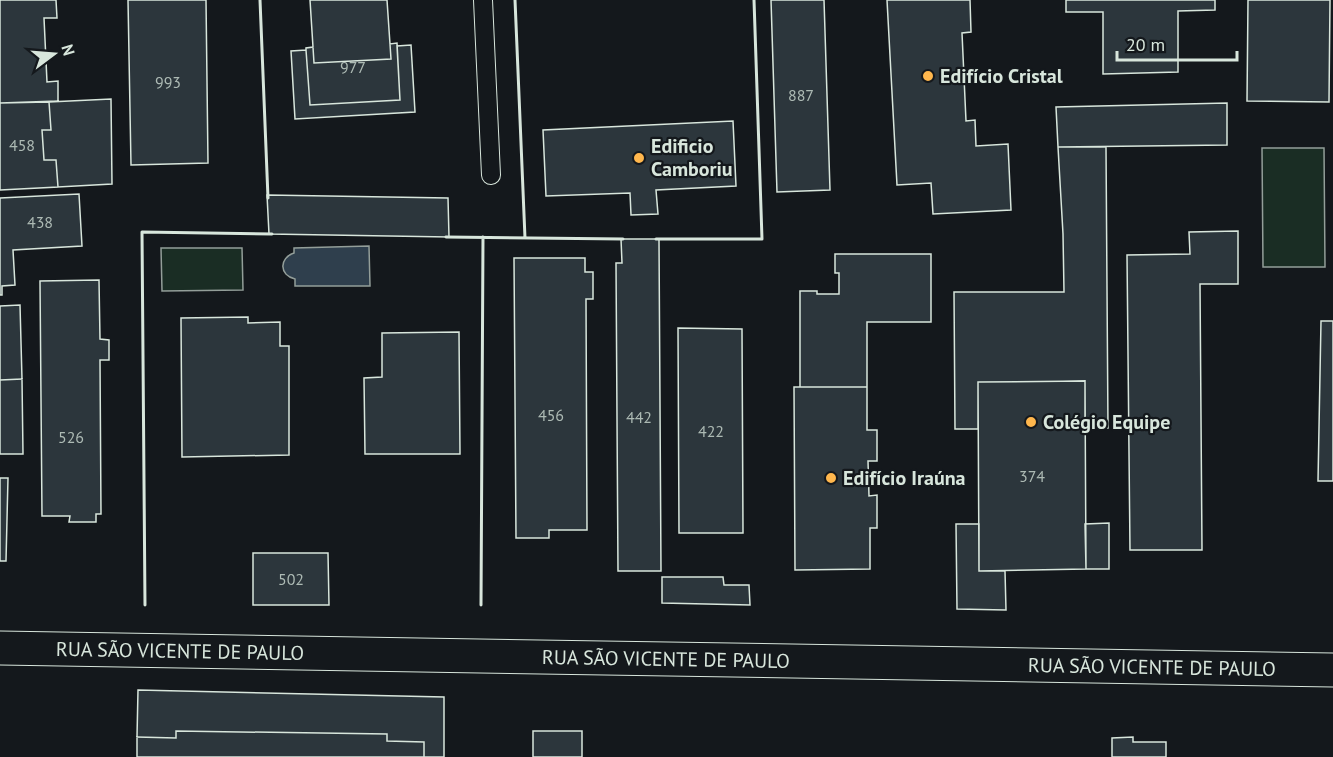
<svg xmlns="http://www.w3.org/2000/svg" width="1333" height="757" font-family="'PT Sans',sans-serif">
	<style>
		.green { fill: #1a2d24; stroke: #939e99; stroke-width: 1.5 }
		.water { fill: #2f3f4d; stroke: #939e99; stroke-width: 1.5 }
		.building { fill: #2c363c; stroke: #d8e6dc; stroke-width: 1.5 }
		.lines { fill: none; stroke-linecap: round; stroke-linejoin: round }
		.lane-casing { stroke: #d8e6dc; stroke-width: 20 }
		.street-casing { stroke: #d8e6dc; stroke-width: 35 }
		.lane { stroke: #14181c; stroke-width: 18 }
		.street { stroke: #14181c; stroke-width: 33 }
		.wall { stroke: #d8e6dc; stroke-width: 3 }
		.poi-dot { fill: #ffb74d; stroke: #14181c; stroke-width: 2 }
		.labels { text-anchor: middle; stroke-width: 4.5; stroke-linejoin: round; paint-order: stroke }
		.number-label { font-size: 16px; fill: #adbab4 }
		.poi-label { font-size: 20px; font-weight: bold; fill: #d8e6dc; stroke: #14181c; text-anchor: start }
		.street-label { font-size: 20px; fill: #d8e6dc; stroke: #14181c }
	</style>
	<rect width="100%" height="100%" fill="#14181c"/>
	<path class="green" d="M1262,148h62l1,119h-62z
		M161,248h81l1,42 -81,1z"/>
	<path class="water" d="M369,246l1,40h-75v-7c-16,-4 -16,-21 -1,-26v-5z"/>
	<path class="building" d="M0,0h56l1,18h-13l3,64 11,-1v20l-58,2z
		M128,0h78l2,163 -77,2z
		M310,0h77l3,44 7,-1 3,57 -90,5 -4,-55v-2l7,-1z
		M310,0h77l4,59 -77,4z
		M771,0h53l6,190 -53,2z
		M887,0h83l1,32 -9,1 4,88 9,-1 1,26 32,-2 3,66 -78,4 -2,-31 -34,2z
		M1066,0h149v10l-37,1v61l-75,2v-62h-37z
		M1248,0h82l-1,102 -82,-1z
		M411,45l4,67 -120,7 -4,-68 15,-1 4,55 90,-5 -3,-54z
		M111,99l1,85 -54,3 -2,-27h-12l-2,-30h9l-2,-28z
		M49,102l2,28h-9l2,30h12l2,27 -58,3v-87z
		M1227,103v42l-169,2 -2,-40z
		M733,121l3,65 -80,4 2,24 -27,1 -1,-22 -84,3 -3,-66z
		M1058,147h48l2,281h-23v-47l-107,1v47h-23l-1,-137h110l-1,-58z
		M79,194l3,52 -69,4 2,35 -13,1v9h-2v-97z
		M267,195l181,3 1,39 -180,-3z
		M1238,231v53h-38l2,266h-72l-3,-295 63,-1 -1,-22z
		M621,239h38l2,332h-43l-2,-308h6z
		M835,254h96v68h-64v65h-67v-96h17v3h22v-21h-4z
		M514,258h71v14h8v27h-7l1,231h-38v8h-33z
		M99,280l1,59 9,1v20h-9l1,154h-5v8h-27l1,-6h-28l-2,-235z
		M20,305l2,74 -22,1v-74z
		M248,317v6l32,-1v24h9v109l-107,2 -1,-139z
		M1321,321h12v160h-15z
		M678,328l64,1 1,204h-64z
		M459,332l1,122h-95l-1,-76 18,-1v-44z
		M22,379l1,75h-23v-74z
		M1085,381l1,188 -107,2 -1,-189z
		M794,387h73v43h10v31h-9l1,35 8,-1v33h-7v41l-75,1z
		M0,478h8l-2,83h-6z
		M1109,523v46h-23l-1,-45z
		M956,524h23v47h26l1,39 -49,-1z
		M253,553h75l1,52h-76z
		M662,577h61l1,8h25l1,20 -88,-2z
		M138,690l306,7v60h-20v-15l-37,-1v-7l-211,-3v7l-39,-1z
		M176,731l211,3v7l37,1v15h-287v-20l39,1z
		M533,731h49v26h-49z
		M1133,737v5h33v15h-54v-19z"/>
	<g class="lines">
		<defs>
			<path id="lane" d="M483,0l8,175"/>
			<g id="street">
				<path id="s1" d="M0,648l1333,22"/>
			</g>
		</defs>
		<use href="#lane" class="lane-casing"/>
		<use href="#street" class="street-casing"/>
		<use href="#lane" class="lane"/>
		<use href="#street" class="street"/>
		<path class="wall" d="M260,0l8,198
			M515,0l10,238
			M446,237l177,2
			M656,239h106l-8,-239
			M145,605l-3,-373 130,2
			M481,605l2,-368"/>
	</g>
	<g class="poi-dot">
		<circle cx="928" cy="76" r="6"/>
		<circle cx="639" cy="158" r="6"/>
		<circle cx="1031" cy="422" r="6"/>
		<circle cx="831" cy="478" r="6"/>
	</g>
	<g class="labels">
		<g class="number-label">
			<text x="353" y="73">977</text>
			<text x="168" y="88">993</text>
			<text x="801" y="101">887</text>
			<text x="22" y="151">458</text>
			<text x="40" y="228">438</text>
			<text x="551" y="421">456</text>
			<text x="639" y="423">442</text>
			<text x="711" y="437">422</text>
			<text x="71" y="443">526</text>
			<text x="1032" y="482">374</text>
			<text x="291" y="585">502</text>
		</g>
		<g class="poi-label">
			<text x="940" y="83">Edifício Cristal</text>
			<text x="651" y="153">Edificio<tspan x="651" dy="23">Camboriu</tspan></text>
			<text x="1043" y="429">Colégio Equipe</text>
			<text x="843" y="485">Edifício Iraúna</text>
		</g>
		<g class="street-label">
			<text dy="7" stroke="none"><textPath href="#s1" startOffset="180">RUA SÃO VICENTE DE PAULO</textPath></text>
			<text dy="7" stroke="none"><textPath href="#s1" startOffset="666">RUA SÃO VICENTE DE PAULO</textPath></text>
			<text dy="7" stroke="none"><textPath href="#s1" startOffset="1152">RUA SÃO VICENTE DE PAULO</textPath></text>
		</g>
	</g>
	<g transform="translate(54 54) rotate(74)" stroke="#14181c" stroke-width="4.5" paint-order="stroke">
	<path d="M0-4.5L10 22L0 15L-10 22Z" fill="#d8e6dc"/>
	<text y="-9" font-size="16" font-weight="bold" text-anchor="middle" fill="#d8e6dc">N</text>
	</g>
	<path d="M1117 51v9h120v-9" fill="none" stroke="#d8e6dc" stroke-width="3"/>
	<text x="1126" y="51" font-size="18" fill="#d8e6dc" stroke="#14181c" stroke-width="4.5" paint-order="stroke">20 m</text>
</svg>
